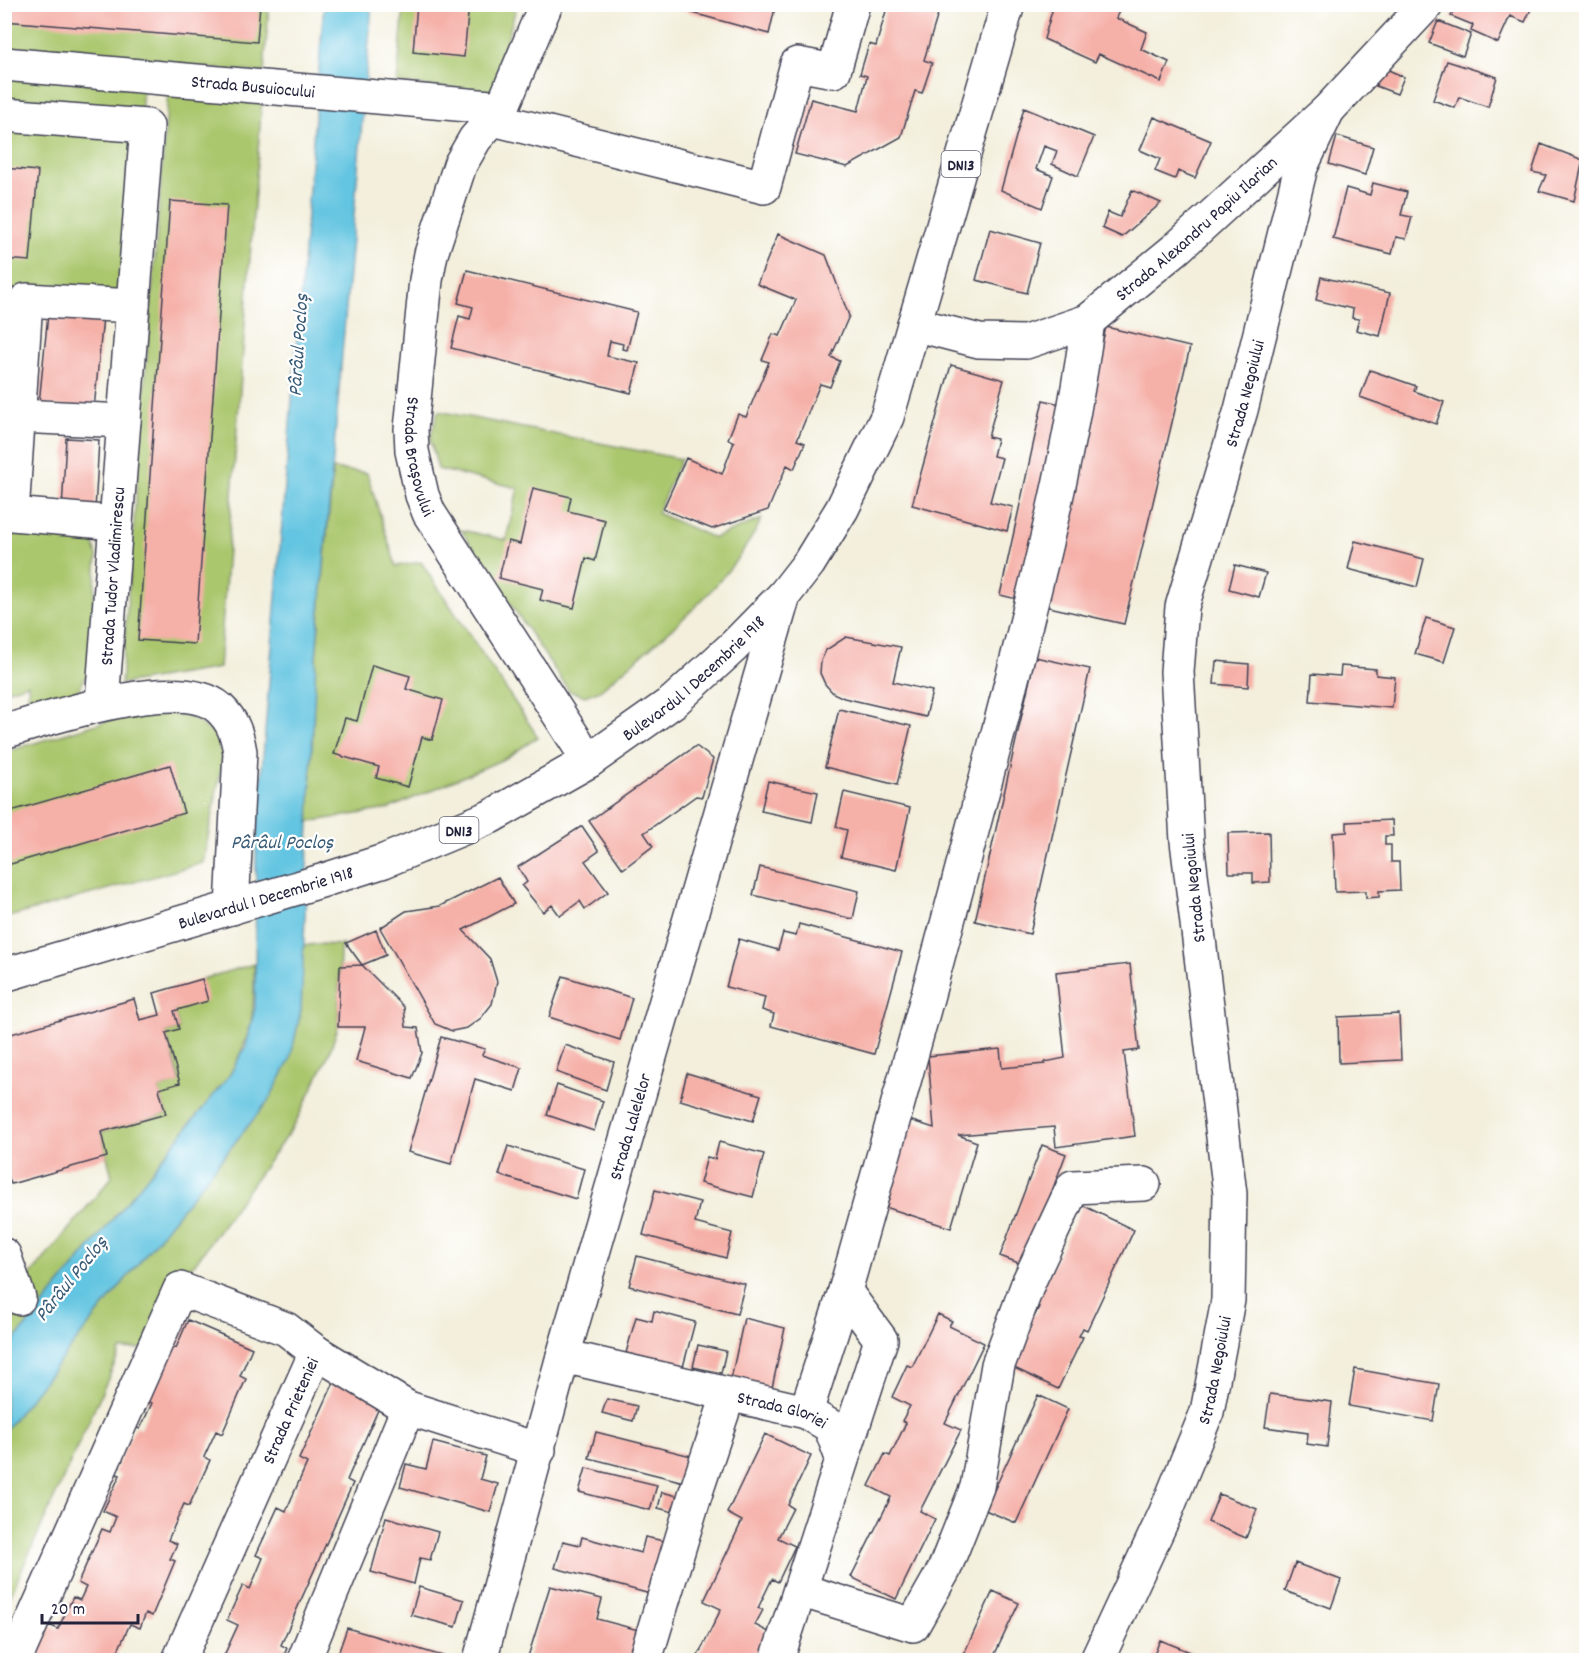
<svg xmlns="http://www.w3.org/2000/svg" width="1591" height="1665" font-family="Dekko,sans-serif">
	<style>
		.green { fill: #abc76e; stroke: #667454; stroke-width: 1.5 }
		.water { fill: #63c5e1; stroke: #42748e; stroke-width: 1.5 }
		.building { fill: #f5b0a8 }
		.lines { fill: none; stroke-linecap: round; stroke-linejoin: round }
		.minor-casing { stroke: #414153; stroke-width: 36 }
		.major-casing { stroke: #414153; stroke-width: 36 }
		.minor { stroke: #fff; stroke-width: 33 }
		.major { stroke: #fff; stroke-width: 33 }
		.labels { text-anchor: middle; stroke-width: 4.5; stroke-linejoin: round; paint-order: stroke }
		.shield { fill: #fff; stroke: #646476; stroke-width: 1.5 }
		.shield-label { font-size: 16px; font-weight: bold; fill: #22223b }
		.street-label { font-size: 18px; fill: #22223b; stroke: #fff }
		.water-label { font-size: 20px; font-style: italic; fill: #395b75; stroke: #fff }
	</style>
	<rect width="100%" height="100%" fill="#fff"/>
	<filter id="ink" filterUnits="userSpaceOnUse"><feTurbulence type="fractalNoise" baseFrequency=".0167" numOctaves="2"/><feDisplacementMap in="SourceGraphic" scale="12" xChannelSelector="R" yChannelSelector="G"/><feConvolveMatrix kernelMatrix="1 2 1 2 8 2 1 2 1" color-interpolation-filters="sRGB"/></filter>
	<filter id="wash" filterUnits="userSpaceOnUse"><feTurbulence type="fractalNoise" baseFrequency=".008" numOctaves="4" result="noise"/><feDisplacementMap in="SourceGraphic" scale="24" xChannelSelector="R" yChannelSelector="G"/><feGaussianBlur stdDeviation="1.35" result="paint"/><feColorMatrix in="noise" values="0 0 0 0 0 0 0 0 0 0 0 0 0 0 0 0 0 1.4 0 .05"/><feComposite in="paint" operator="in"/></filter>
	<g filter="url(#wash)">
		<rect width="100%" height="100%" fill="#f3efdc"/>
		<path class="green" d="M4,5h265l-5,68 -259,-22z
			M404,5h113l-25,87 -95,-9z
			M4,76l139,11 -2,30 -136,-11z
			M168,93l94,6 -43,569 -98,16z
			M5,127l128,11 -12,159 -111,-6 -5,76z
			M438,411l243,48 -24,54 57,25 48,-19c-37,72 -101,119 -162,171l-15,6 -16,-5 -108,-161 45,10 12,-52 -80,-19 -8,-30z
			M333,469l34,4 29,93 25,-4 117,175 -32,21 -118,51 -81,13 9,-165z
			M4,524l86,6 7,26 -8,116 -14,23 -46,18 -1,-29 -23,7z
			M164,711l30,8 21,16 8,23 -20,105 -198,55v-166l108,-33z
			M316,944l27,1 -3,5 -2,77 -9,27 -34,70 -101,141 -12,7 -34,76 -27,2 -116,257v-177l263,-329 22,-41 11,-50 2,-64z
			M254,964c1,48 -1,69 -25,112l-224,276v-46l107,-129 -11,-45 65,-18 -7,-25 21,-7 -14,-49 13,-4 -5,-18 28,-32z"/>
		<path class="water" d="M324,5h48l-56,652 -15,353 -11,50 -22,41 -263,329v-78l224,-276 17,-30 9,-39 1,-164z"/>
		<g id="blocks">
			<path class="building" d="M4,4h256l-3,38 -253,-21z
				M417,4h52l-5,53 -51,-5z
				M660,4h116l-7,30z
				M888,4h53l-17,56 8,3 -10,30 -7,-2 -14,46 -54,30 -52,-13 16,-55 47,12 9,-35 -7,-2 9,-30 7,2z
				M1054,4h68l-6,14 31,14 -6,17 28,13 -8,20 -62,-28 -4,8 -51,-23z
				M1456,4h70l6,3 -7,15 -15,-6 -12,27 -27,-12 2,-6 -22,-9z
				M1438,21l33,13 -8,22 -34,-13z
				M1447,61l50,16 -9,30 -29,-10 -4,11 -22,-8z
				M1384,68l20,9 -7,17 -21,-8z
				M1024,108l70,29 -16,39 -26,-12 5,-13 -13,-5 -8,23 17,7 -11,32 -41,-18z
				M1154,117l57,24 -16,37 -17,-7 -3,8 -20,-8 5,-12 -20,-9z
				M1337,136l36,11 -8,28 -36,-11z
				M1541,144l42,16 -9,41 -35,-10 7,-16 -14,-3z
				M4,168l34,3 -8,90 -26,-2z
				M1373,183l34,9 -6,23 11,2 -6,22 -10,-2 -4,17 -59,-15 13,-51 24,7z
				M1132,190l29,13 -39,34 -20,-9 6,-16 12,5z
				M170,201l57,4 -32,439 -57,-4z
				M990,229l50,14 -13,50 -51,-13z
				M778,234l48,21 23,61 -18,41 9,4 -10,26 -10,-3 -23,56 8,3 -11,26 -7,-4 -19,45 -56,19 -49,-20 23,-51 36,16 12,-32 -6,-3 10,-25 8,3 23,-55 -7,-2 11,-26 7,2 16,-36 -39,-16z
				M467,270l170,42 -10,38 -5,-1 1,-5 -13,-3 -3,15 32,7 -8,30 -180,-45 8,-32 11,3 3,-12 -15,-4z
				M1321,277l69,16 -10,43 -24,-6 3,-11 -7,-1 1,-9 -37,-9z
				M104,307l-10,102 -55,-5 9,-90z
				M1106,327l84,20 -66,277 -84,-19z
				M951,365l53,15 -16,57 9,2 -4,17 9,2 -12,44 23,5 -6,24 -95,-26z
				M1370,370l46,16 -2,5 30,11 -8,22 -76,-27z
				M1043,400l26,6 -44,195 -25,-6z
				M66,438l33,2 -4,71 -33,-1z
				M533,488l38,9 -3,14 37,9 -10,41 -9,-3 -12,50 -34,-8 3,-11 -44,-11 9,-37 12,3z
				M1355,541l69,18 -7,28 -69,-18z
				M1235,565l31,8 -7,24 -30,-8z
				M1426,618l29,9 -11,35 -29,-8z
				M846,637l55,10 -8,35 39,9 -6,26 -82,-19 -11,-5 -8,-9 -5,-11 1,-12 5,-11z
				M1035,657l55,12 -60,265 -55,-13z
				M1216,661l33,3 -1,23 -34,-3z
				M372,665l38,11 -4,13 37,11 -11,40 -10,-3 -14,50 -32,-9 3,-11 -45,-13 11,-36 12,3z
				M1341,666l35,3v6l19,2 -3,31 -82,-7 2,-27 28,2z
				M839,709l72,17 -14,59 -72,-18z
				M696,746l17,13 -11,38 -6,-1 -52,37 9,13 -30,23 -34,-48z
				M170,765l14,48 -180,53v-53z
				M768,781l50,11 -6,30 -51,-11z
				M844,792l66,16 -14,62 -55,-13 6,-27 -11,-3z
				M1392,820l1,16h-8v9h6v17h8l1,28 -21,1v6l-13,1v-7l-31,1 -2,-59 14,-1v-10z
				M582,826l17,25 -14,10 23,31 -23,17 -5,-8 -20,15 -8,-11 -9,7 -21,-26 5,-4 -9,-15z
				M1269,832l1,50 -17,1v-10h-24l-1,-40z
				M760,867l99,24 -6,28 -100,-24z
				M498,877l16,27 -51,26 27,29 7,23 -5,22 -11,14 -14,10 -15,3 -17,-7 -55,-96 26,-17 34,-5z
				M799,924l103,28 -28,102 -103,-28 3,-12 -12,-4 3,-13 -39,-10 13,-48 39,11 5,-17 13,3z
				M376,930l10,25 -24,10 -16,-22z
				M1130,964l9,86 -15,2 11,84 -79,11 -2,-20 -96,8 19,7 -26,86 -69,-22 27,-86 25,8 -6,-72 72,-7 2,19 43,-4v-2l20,-4 -9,-86z
				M362,965l42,42 2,20 12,1 4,25 -10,25 -56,-17 9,-34h-27l2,-61z
				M563,976l69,22 -12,42 -71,-23z
				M202,979l6,22 -34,10 5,18 -13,4 14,50 -21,6 7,25 -65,18 6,25 -96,27 -7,-20v-128l130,-37 6,21 20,-5 -6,-22z
				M1399,1014l2,46 -62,3 -1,-46z
				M441,1037l44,12 -3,6 40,13 -7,23 -40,-12 -24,85 -43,-12z
				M565,1045l49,17 -8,28 -50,-18z
				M687,1073l74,22 -8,26 -73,-21z
				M557,1085l46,16 -9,30 -47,-16z
				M719,1142l45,12 -11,43 -53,-14 7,-26 8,2z
				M1042,1145l24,9 -42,111 -24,-9z
				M508,1146l76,23 -8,30 -77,-24z
				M655,1190l45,12 -5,21 37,10 -6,25 -83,-23z
				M1082,1205l52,25 -47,100 -4,-2 -4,8 4,1 -25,52 -52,-25 25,-51 4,2 4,-8 -5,-2z
				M637,1256l108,28 -8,30 -108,-28z
				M654,1311l41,11 -12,45 -57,-14 10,-36 16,4z
				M938,1314l14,7 -3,5 35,17 -39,80 16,7 -41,81 15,8 -39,80 -45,-22 40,-80 -22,-11 16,-32 5,2 16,-33 -4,-2 8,-15 -18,-9 15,-32 5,2z
				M744,1318l41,10 -13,60 -41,-9z
				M188,1320l64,28 -12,28 6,3 -24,55 -6,-3 -12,26 6,3 -21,46 -5,-2 -16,36 9,4 -7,15 5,2 -23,55 -6,-3 -6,15 -10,-4 -14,31 7,3 -1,2h-89l16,-35 9,4 15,-32 7,3 6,-13 -8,-4 24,-54 8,3 6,-15 -13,-6 17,-36 -6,-2 21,-46 5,2 12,-26 -6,-3 24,-55 6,3z
				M698,1345l28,6 -5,22 -28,-6z
				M1355,1369l84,15 -6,37 -84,-15z
				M335,1380l47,21 -35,79 6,3 -72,162 6,3 -5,12h-60l16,-35 -11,-5 16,-35 7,4 13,-31 -7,-3 22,-48 8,4 21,-48 -8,-4z
				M1270,1394l62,8 -5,45 -20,-3 1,-11 -43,-6z
				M1038,1395l30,14 -52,114 -31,-13z
				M607,1399l30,7 -4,15 -31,-8z
				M596,1432l107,27 -7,26 -107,-27z
				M765,1434l46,22 -23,49 5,3 -15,30 17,8 -17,36 -6,-3 -14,29 5,2 -8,15 16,8 -13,27h-62l25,-51 -17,-8 38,-80 -15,-8z
				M433,1442l53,14 -6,23 18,5 -8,28 -90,-25 6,-23 20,5z
				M586,1468l71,17 -7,25 -71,-18z
				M662,1492l23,6 -4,16 -23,-6z
				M1219,1494l38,15 -11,29 -38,-16z
				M386,1517l52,15 -8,28 -10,-2 -6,26 -43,-12z
				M582,1537l59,16 4,-16 28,6 -19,52 -99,-27 8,-27 17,4z
				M1295,1563l46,17 -10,28 -46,-17z
				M550,1586l52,13 -5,20 49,13 -8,28h-111z
				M419,1587l45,13 -8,27 -45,-12z
				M993,1591l26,12 -27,57h-31z
				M347,1628l99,29 -1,3h-86l-21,-6z
				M1160,1640l45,18 -1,2h-52z
				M829,1654l14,6h-18z"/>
		</g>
	</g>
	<g filter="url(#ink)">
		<use href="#blocks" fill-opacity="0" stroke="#414153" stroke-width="1.5"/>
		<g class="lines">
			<defs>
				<g id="minor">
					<path id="s1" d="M546,4l-44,104 -27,31 -15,26 -29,89 -5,26 -15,149 1,22 10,44 7,18 160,248"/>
					<path id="s2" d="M4,64l498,44"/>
					<path d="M4,115l143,11 -45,576"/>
					<path d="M493,119l271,68 33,-123 37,7 19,-67"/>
					<path id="s3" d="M914,324l65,17 47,1 62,-21 89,-73 151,-138 99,-106"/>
					<path d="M19,416l105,5"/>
					<path d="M116,523l-104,-9 14,-214 107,6"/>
					<path d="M4,732c45,-14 176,-58 215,-24 14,13 18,26 21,44l-8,156"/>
					<path d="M4,1255l15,43"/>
					<path id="s4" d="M563,1356l243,56 24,14 12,32"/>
					<path d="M806,1412l39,-121"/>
					<path d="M800,1590l113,35 31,-55 33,-83 21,-122 31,-84 44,-94 71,-3"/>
					<path d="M15,1660l165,-371 106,40 30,23 92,56 131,42"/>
					<path id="s5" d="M179,1660l137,-308"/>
					<path d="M304,1660l104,-252"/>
					<path id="s6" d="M480,1660l83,-304 221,-761"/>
					<path d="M645,1660l50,-165 33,-99"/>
					<path d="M777,1660l104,-320 -36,-49c53,-185 104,-371 153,-558 35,-136 72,-273 90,-412"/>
					<path id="s7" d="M1097,1660l68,-146 42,-102 21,-112 2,-106 -43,-353 -10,-169 5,-65 59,-197 60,-243 27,-57"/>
				</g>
				<g id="major">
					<path id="s8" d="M4,975l317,-94 63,-20 106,-44 99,-56 85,-60 60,-55 50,-51 25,-32 33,-54 45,-92 121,-413"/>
				</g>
			</defs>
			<use href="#minor" class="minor-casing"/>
			<use href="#major" class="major-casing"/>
			<use href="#minor" class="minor"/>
			<use href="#major" class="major"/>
		</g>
	</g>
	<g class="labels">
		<g class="shield">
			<rect x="941.5" y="151" width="39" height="26" rx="4.5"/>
			<rect x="439.5" y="817" width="39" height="26" rx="4.5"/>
		</g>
		<g class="shield-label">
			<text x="961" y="170">DN13</text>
			<text x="459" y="836">DN13</text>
		</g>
		<g class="street-label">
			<text dy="6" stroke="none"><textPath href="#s2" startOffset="250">Strada Busuiocului</textPath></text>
			<text dy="6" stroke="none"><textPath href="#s3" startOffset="322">Strada Alexandru Papiu Ilarian</textPath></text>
			<text dy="6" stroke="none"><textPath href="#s7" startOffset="1304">Strada Negoiului</textPath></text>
			<text dy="6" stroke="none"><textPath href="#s1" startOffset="482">Strada Brașovului</textPath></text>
			<text transform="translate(112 576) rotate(-86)" y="6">Strada Tudor Vladimirescu</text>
			<text dy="6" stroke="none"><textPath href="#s8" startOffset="759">Bulevardul 1 Decembrie 1918</textPath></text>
			<text transform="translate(1193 888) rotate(-96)" y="6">Strada Negoiului</text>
			<text dy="6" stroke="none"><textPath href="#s8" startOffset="273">Bulevardul 1 Decembrie 1918</textPath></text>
			<text dy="6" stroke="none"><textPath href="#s6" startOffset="554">Strada Lalelelor</textPath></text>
			<text dy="6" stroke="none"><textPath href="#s7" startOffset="314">Strada Negoiului</textPath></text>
			<text dy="6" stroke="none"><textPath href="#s5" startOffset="273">Strada Prieteniei</textPath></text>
			<text dy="6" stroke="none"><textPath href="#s4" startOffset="226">Strada Gloriei</textPath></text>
		</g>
		<g class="water-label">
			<text transform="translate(297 345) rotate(-86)" y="7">Pârâul Pocloș</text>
			<text x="282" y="848">Pârâul Pocloș</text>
			<text transform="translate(70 1278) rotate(-51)" y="7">Pârâul Pocloș</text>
		</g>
	</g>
	<rect width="1591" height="1665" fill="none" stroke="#fff" stroke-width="24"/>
	<path d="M42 1614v9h96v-9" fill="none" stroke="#22223b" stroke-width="3"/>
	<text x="51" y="1614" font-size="18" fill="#22223b" stroke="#ffffff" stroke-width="4.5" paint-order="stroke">20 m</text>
</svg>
